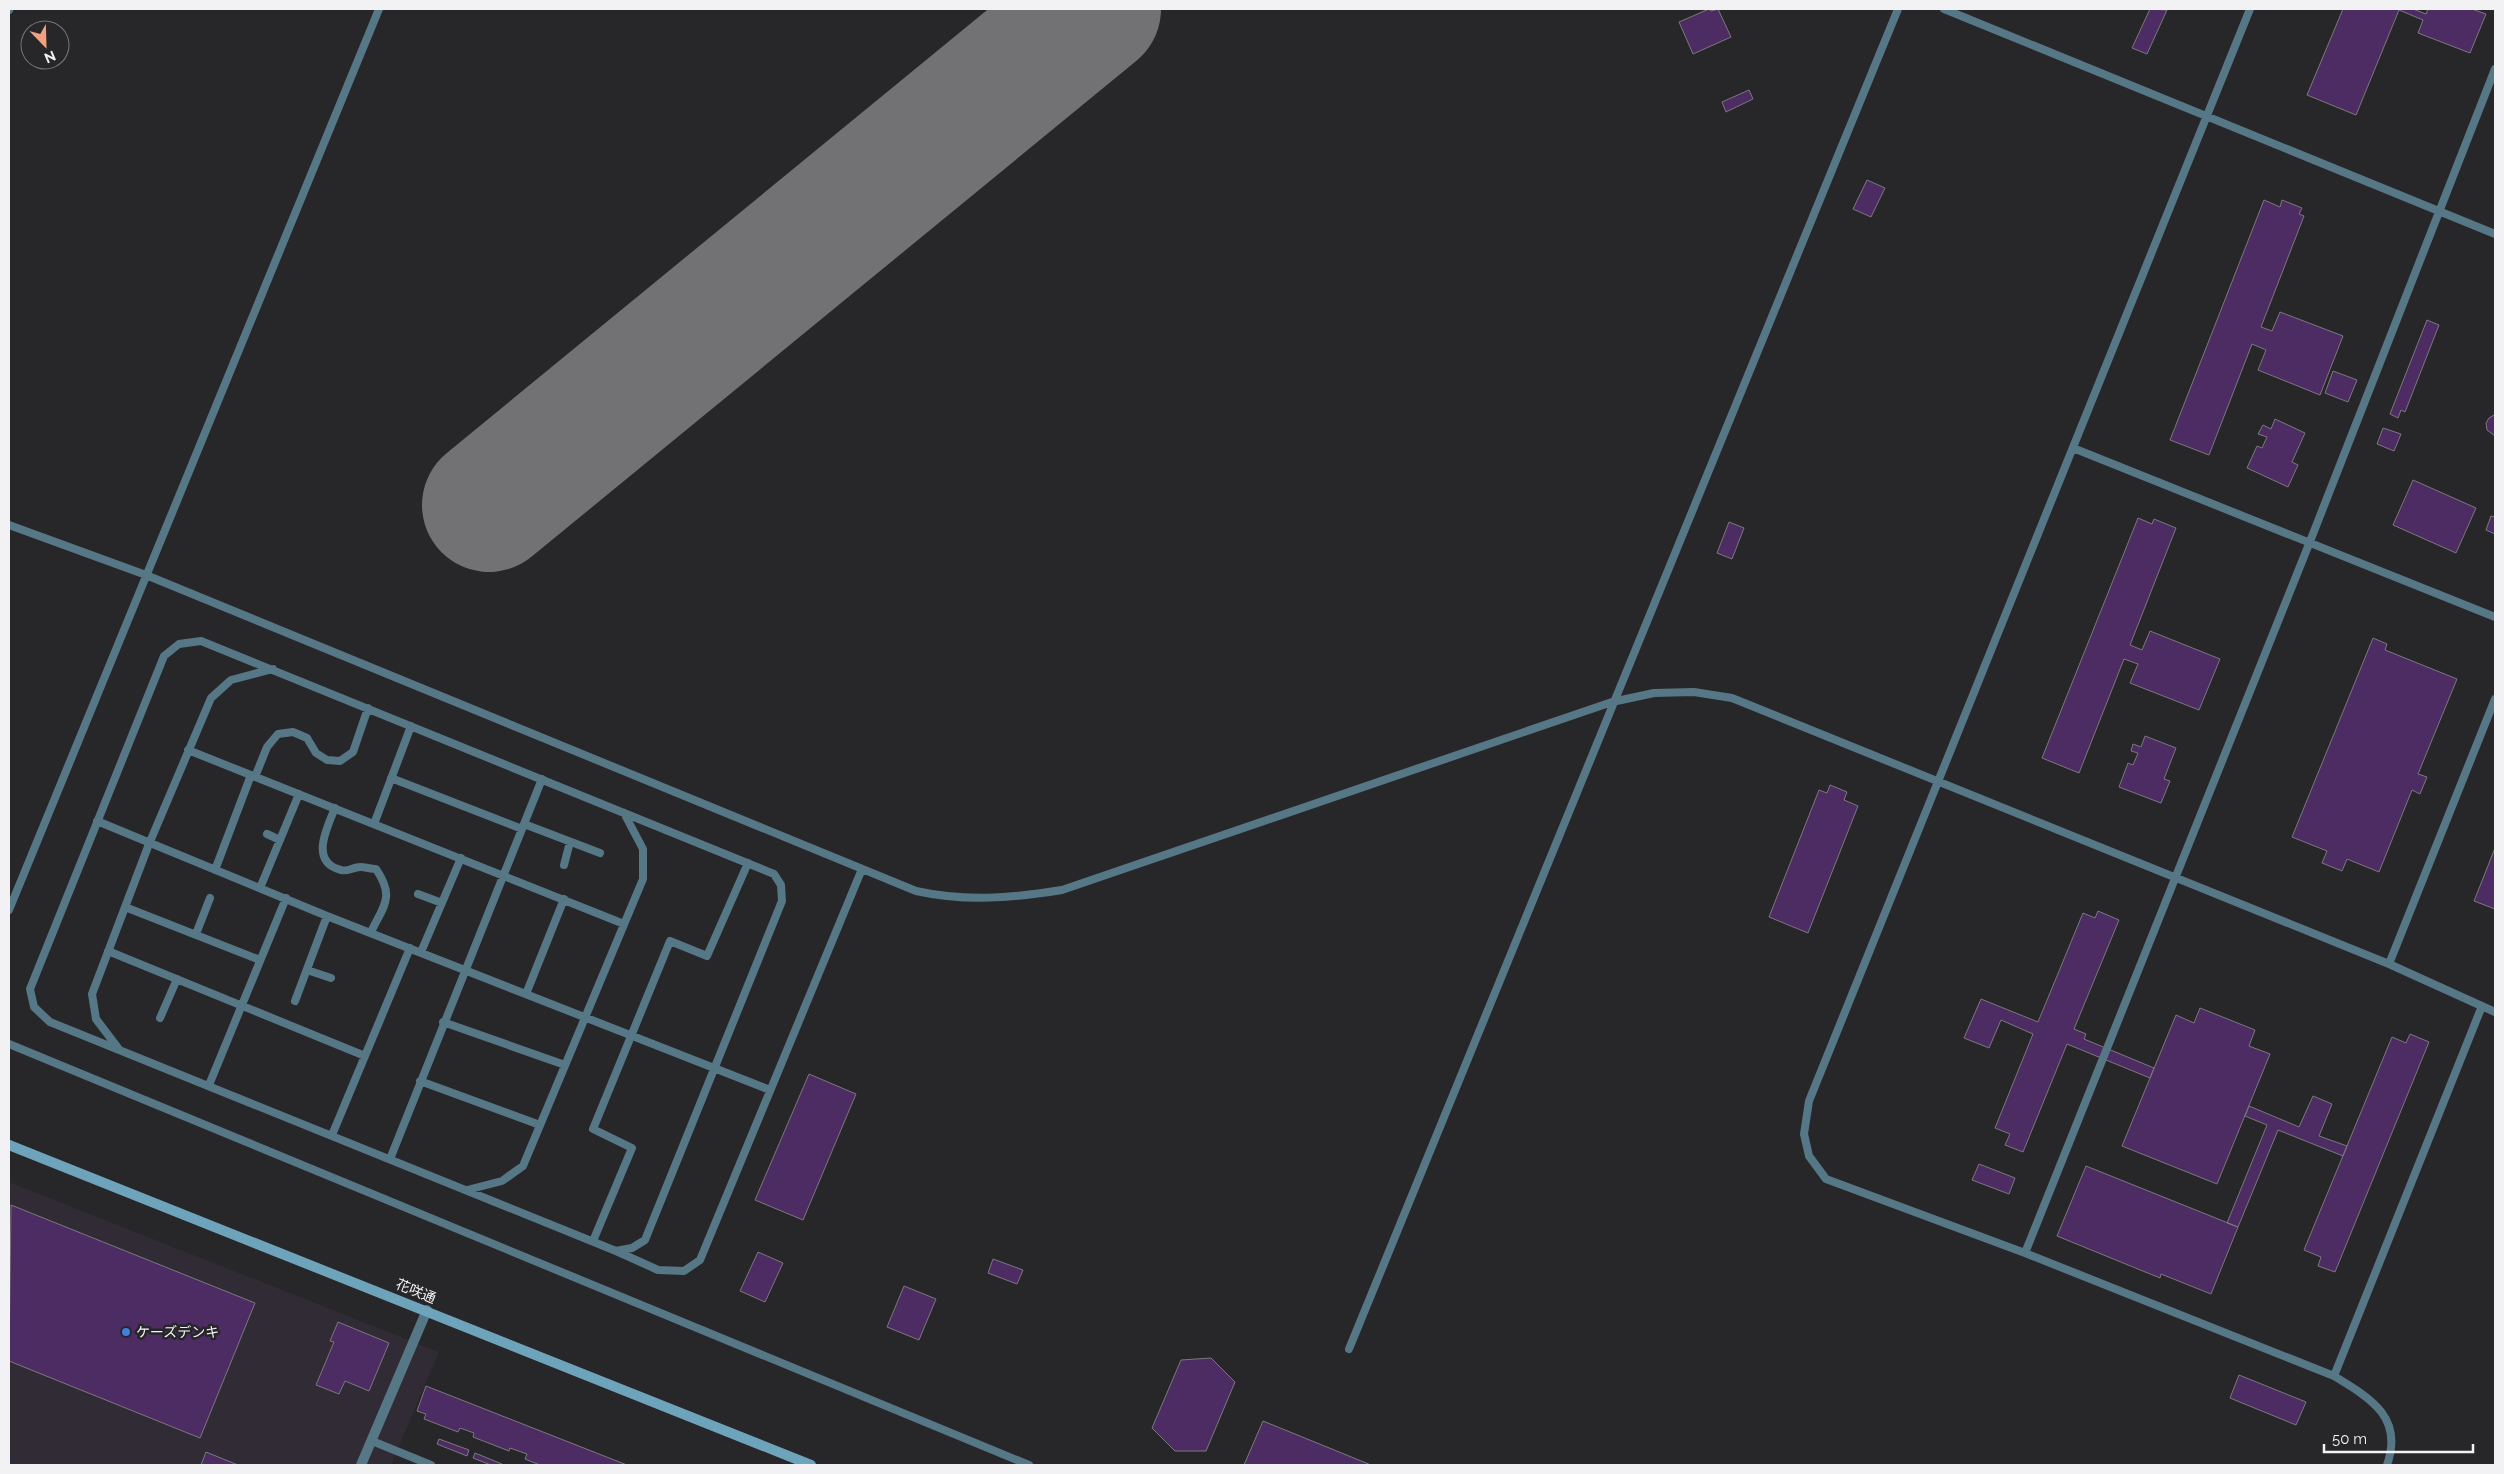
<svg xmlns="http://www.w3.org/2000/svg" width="2504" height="1474" font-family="Raleway,'Noto Sans JP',sans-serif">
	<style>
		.built { fill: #302b34 }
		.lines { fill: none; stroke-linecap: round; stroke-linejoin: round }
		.runway { stroke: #727174; stroke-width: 134 }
		.building { fill: #4c2c63; stroke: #7b797d }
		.lane { stroke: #567785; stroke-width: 8 }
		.street { stroke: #567785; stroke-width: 10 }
		.secondary { stroke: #6ea4bb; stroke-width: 10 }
		.shop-dot { fill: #3f7fe0; stroke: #272629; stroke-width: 2 }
		.labels { text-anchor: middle; stroke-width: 5; stroke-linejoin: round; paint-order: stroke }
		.street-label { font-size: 14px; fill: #f2f1f4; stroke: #272629 }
		.poi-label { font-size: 14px; fill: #f2f1f4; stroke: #272629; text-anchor: start }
	</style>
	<rect width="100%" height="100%" fill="#272629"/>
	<path class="built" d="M9,1182l430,170 -48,113h-382z"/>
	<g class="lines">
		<path class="runway" d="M489,505l605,-496"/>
	</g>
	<path class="building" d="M1709,9l2,2 7,-2 13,28 -38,17 -14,-32z
		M2150,9l17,1 -20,44 -15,-6z
		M2343,9h70l13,5 2,-5h44l14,5 -16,39 -52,-20 5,-13 -24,-10 -43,105 -49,-20z
		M1749,90l4,9 -27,13 -4,-10z
		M1867,180l18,8 -14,29 -18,-8z
		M2264,200l16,7 2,-7 20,8 -3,6 5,2 -43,111 11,4 8,-19 63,24 -23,59 -62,-25 8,-20 -14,-6 -43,111 -39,-15z
		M2427,320l12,5 -34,87 -4,-2 -3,8 -8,-4z
		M2333,371l24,9 -9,22 -23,-9z
		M2494,415h1v21l-8,-6 -1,-7 3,-5z
		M2275,419l30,14 -13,29 6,3 -10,22 -41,-19 10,-22 5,2 5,-11 -9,-3 5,-9 8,4z
		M2383,428l18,6 -7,17 -17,-7z
		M2413,480l63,28 -20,45 -63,-28z
		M2491,516l4,1v17l-9,-4z
		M2138,518l14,6 2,-5 22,9 -46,117 12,5 8,-19 70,28 -21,51 -69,-27 8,-19 -14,-5 -45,114 -37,-15z
		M1729,522l15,6 -12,31 -15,-6z
		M2373,638l14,6 -2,6 72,29 -39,95 9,3 -7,17 -8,-4 -33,82 -32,-13 -5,12 -20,-8 5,-12 -35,-14z
		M2145,736l31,12 -12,31 6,2 -9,22 -42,-16 9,-24 5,2 5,-12 -7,-2 2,-7 8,3z
		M1830,785l17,7 -3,8 14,6 -50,127 -39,-16 50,-127 8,3z
		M2495,848v61l-21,-8z
		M2098,911l21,9 -45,109 12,5 -2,5 70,29 -4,10 -83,-34 -44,108 -18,-7 5,-11 -15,-6 38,-94 -32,-14 -12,28 -25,-10 17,-39 57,23 45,-109 12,5z
		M2200,1008l55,22 -6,16 21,8 -53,130 -95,-38 54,-131 18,8z
		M2410,1034l19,8 -94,230 -17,-6 3,-9 -17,-7 88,-213 14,6z
		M809,1074l47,20 -53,126 -48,-20z
		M2313,1096l19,8 -13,32 28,10 -4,10 -65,-26 -40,97 -11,-4 40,-98 -22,-9 4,-10 50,21z
		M1979,1164l36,14 -6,16 -37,-14z
		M2086,1166l152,61 -27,67 -50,-20 -1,4 -103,-42z
		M11,1205l244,98 -55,135 -191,-77z
		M758,1252l25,11 -18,39 -25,-11z
		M993,1259l30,11 -6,14 -29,-11z
		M904,1286l32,13 -17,41 -32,-13z
		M338,1322l51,21 -20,48 -24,-10 -6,13 -23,-9 18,-43 -4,-1z
		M1211,1358l24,24 -29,69h-31l-23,-23 29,-68z
		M2239,1375l67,27 -10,23 -66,-27z
		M426,1386l201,79h-87l-15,-6 2,-5 -17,-6 -1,3 -36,-14 1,-4 -14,-5 -2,4 -34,-13 2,-5 -9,-3z
		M1263,1421l108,44h-127z
		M439,1439l30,11 -2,6 -30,-12z
		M206,1452l32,13h-37z
		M475,1453l27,11 -1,1h-10l-18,-7z"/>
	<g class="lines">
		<path class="lane" d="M1944,9l551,225
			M2250,9l-441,1092 -5,33 5,22 17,23 199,74 309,123c36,22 70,41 53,89
			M9,10v-1
			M2073,448l422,169
			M9,525l137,50 770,316c50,11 96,7 146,-1l550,-188 42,-9 40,-1 38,6 657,266 106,48
			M201,641l573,233 7,11 1,16 -137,339 -13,8 -16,3 -566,-229 -16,-15 -4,-18 134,-333 15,-12z
			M188,750l436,174
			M255,777l12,-30 11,-13 15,-2 14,6 9,15 11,7 13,1 13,-9 15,-44
			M391,778l131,51
			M335,808c-8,20 -26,54 6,62 6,2 13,-3 19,-3 5,0 11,2 16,2 19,28 8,36 -5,63
			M97,821l230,95 443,174
			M374,824l37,-98
			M524,824l76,29
			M267,834l13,6
			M564,865l6,-23
			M215,870l36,-95
			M260,888l39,-94
			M418,894l24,9
			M125,907l135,53
			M9,910l370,-901
			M196,934l14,-36
			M108,951l257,105
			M421,952l40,-94
			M2389,964l106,-265
			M307,970l24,8
			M526,994l38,-95
			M295,1001l32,-85
			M160,1018l17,-39
			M443,1022l122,43
			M9,1044l1020,421
			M118,1048l-22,-29 -4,-25 57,-150 62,-146 20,-18 42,-11
			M420,1081l120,44
			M209,1085l77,-187
			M332,1135l78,-187
			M390,1159l152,-380
			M467,1190l35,-9 21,-15 120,-287v-30l-19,-36
			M593,1241l39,-93 -39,-19 77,-188 37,15 41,-93
			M616,1251l42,19 26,1 16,-11 162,-391
			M2025,1253l284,-709 186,-475
			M1349,1349l549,-1340
			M2334,1376l148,-370
			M372,1441l59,24"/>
		<path class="street" d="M361,1465l66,-155"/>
		<path class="secondary" d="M9,1145l802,320"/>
	</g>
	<circle class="shop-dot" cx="126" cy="1332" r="5"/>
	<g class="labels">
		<g class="street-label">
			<text transform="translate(416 1291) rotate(22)" y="5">花咲通</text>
		</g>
		<g class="poi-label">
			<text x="136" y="1337">ケーズデンキ</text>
		</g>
	</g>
	<rect width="2504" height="1474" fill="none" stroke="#f2f1f4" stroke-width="20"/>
	<g transform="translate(45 45) rotate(157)"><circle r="24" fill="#272629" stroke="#78777a"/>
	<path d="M0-4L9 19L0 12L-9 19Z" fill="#f2a080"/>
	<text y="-8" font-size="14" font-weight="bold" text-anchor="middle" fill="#f2f1f4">N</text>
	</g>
	<path d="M2324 1444v8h149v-8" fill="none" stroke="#f2f1f4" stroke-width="2.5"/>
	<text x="2332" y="1444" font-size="15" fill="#f2f1f4" stroke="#272629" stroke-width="4" paint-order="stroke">50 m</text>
</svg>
